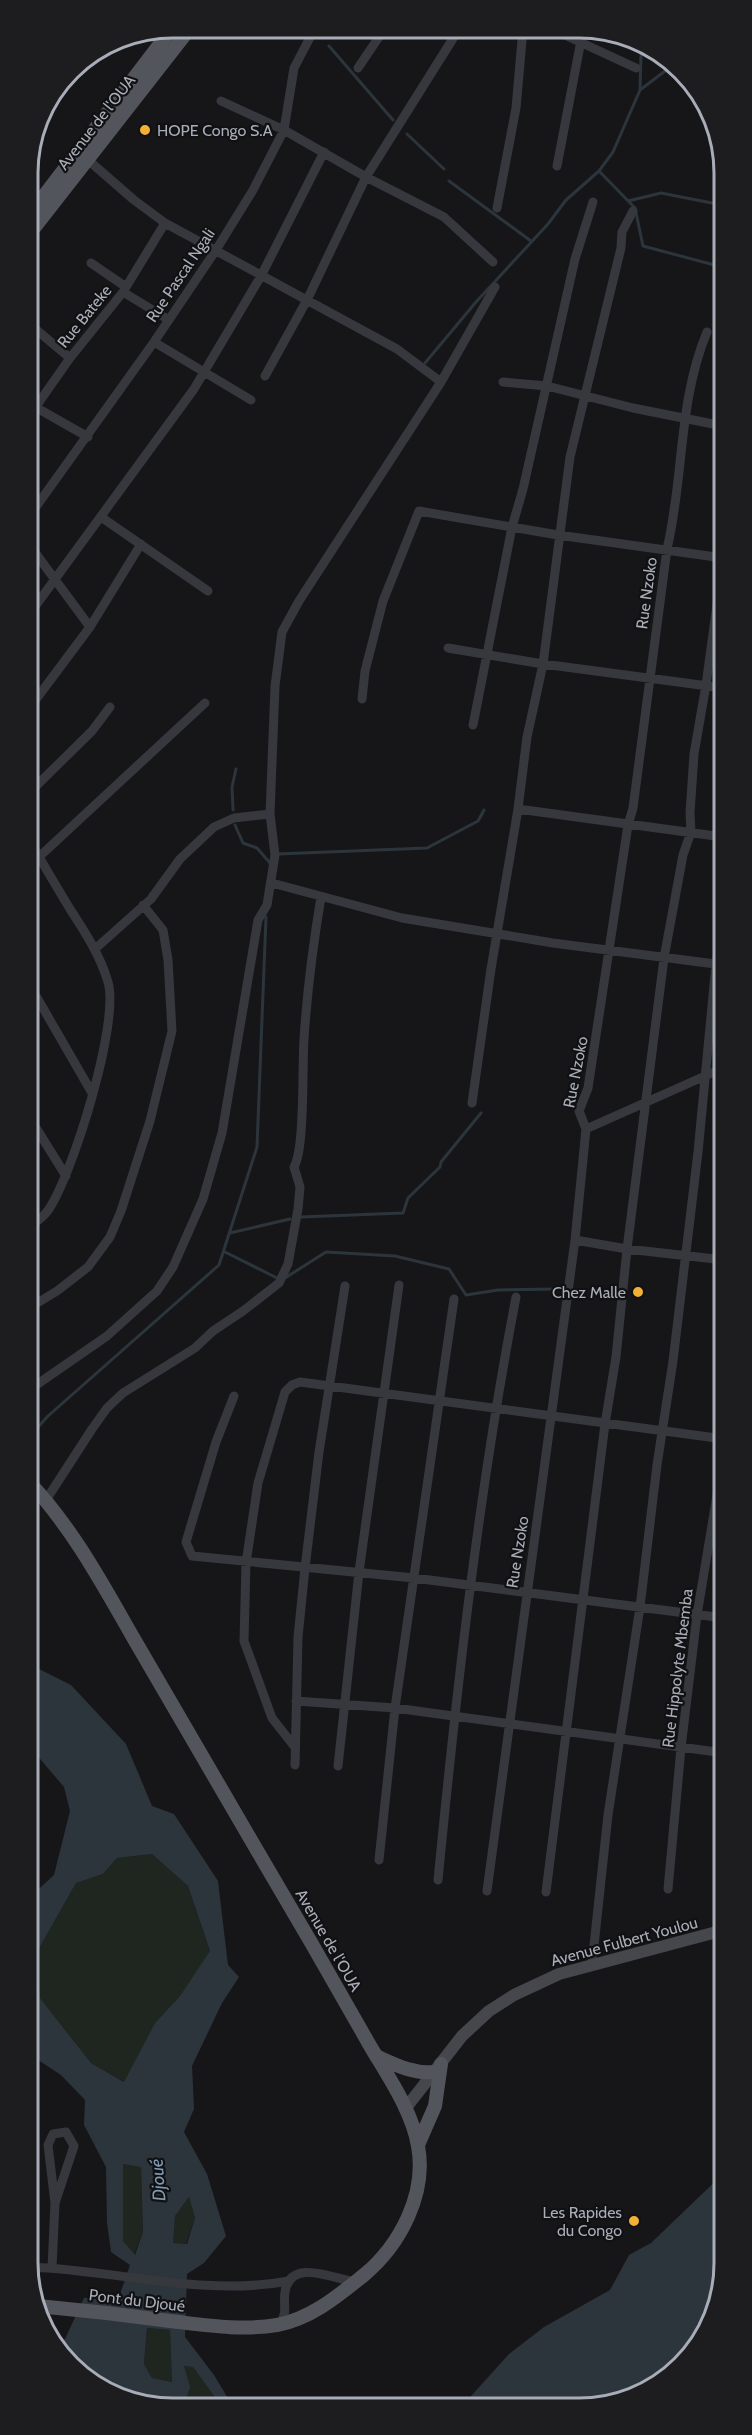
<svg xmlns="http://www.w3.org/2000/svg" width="752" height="2435" font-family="Cabin,sans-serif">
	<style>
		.green { fill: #1e261f }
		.water { fill: #2c353c; fill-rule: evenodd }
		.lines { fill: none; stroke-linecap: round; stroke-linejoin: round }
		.stream { stroke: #2c353c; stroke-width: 3 }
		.street { stroke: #37383d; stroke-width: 9 }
		.secondary { stroke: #45474d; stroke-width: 12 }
		.primary { stroke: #53555c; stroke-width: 14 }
		.poi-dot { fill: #f2b134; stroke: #111113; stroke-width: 2 }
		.labels { text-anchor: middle; stroke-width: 4.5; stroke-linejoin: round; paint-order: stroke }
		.street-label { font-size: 16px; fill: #a8adb8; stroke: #111113 }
		.poi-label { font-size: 16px; fill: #a8adb8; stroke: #111113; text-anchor: end }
		.water-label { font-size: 18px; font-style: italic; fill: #7f9bb3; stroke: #111113 }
		.rim { fill: none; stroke: #a8adb8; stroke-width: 3 }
	</style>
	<rect width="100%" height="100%" fill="#161618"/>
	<path class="green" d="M152,1854l36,32 22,66 -30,44 -25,27 -30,59 -34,-19 -51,-65 -3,-46 39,-69 27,-9 14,-16z
		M123,2164l18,3 2,65 -9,23 -11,-14z
		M189,2197l6,21 -9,26 -14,-1 3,-27z
		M147,2328l23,2 2,52 -20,-4 -8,-14z
		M183,2366l10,1 21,29 -3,9h-19l-7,-5z"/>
	<path class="water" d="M29,1664l42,21 55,59 26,62 22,8 44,67 10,84 11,12 -17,26 -30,63 2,43 -10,23 23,42 19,62 -22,27 -17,11 -2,63 29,38 18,30h-5l-3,-6 -5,1v5h-8l3,-9 -21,-29 -9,-1 6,21 -4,13 6,5h-48l-75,-40 -10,-21 6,-5 19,-41 35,-1 11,-32 -19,-13 -4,-30 -1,-55 -22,-42 1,-25 -24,-25 -32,-21v-156l25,-23 16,-64 -6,-24 -35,-41zM152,1854l36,32 22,65 -30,45 -25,27 -31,59 -33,-19 -51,-65 -3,-46 39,-69 27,-9 14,-16zM123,2164l18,3 2,65 -8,23 -12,-14zM189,2197l6,21 -8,26 -14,-1 2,-27zM147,2328l23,2 2,52 -20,-4 -8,-14z
		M725,2172v99l-11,47 -25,41 -37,30 -45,16h-144l46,-51 35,-27 66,-37 19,-35 22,-12z"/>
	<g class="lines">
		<path class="stream" d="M636,45l5,9 -1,36
			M329,46l64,74
			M407,134l37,35
			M599,171l36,37 8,38 79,21
			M449,181l82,60
			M628,201l33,-8 61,12
			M425,363l51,-61 72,-78 18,-24 33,-29 14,-19 27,-62 33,-25
			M233,810l-1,-23 4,-18
			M235,825l8,18 14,5 13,15
			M278,854l149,-6 51,-27 6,-11 -3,6
			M301,1217l102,-4 5,-15 32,-31 1,-5 40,-49
			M230,1233l60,-14
			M225,1252l52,26
			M285,1278l41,-26 69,4 54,13 17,26 32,-5 59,-1
			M29,1437l19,-21 171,-151 38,-118 9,-230"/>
		<path class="street" d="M554,30l82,38
			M358,68l27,-40
			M221,101l63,29 82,47 78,40 49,45
			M88,160l46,40 31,23 232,126 44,33
			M557,166l26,-136
			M497,208l19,-100 7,-79
			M91,263l35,24
			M123,292l46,28
			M27,322l43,36
			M154,342l97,58
			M265,376l42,-76 59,-123 93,-148
			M503,382l44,4 86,22 90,18
			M28,391l12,10
			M88,437l-51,-29v-3l33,-47 53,-66 42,-69
			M101,517l107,74
			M28,518l126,-176 62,-92 37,-60 31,-60 10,-62 21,-40
			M28,543l62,84
			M28,616l166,-227 67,-113 63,-124
			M448,648l95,16 180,24
			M362,699l3,-28 18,-70 36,-90 139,24 165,23
			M28,710l62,-83 51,-83
			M473,725l39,-198 11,-38 52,-230 18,-57
			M28,794l64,-63 18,-24
			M518,809l205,28
			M28,838c14,24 28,48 42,71 15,23 30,46 38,73 12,40 -35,191 -59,227 -5,8 -13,13 -20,18
			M39,857l166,-154
			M272,883l130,35 151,25 170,22
			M95,949l56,-50 29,-40 34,-32 20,-9 36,-4
			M28,982l64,111
			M472,1103l19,-134 27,-160 9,-72 16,-73 27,-207 51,-209 1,-16 11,-21
			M28,1115l38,61
			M586,1129l137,-61
			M575,1240l52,9 97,11
			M29,1308l28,-17 31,-24 22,-30 11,-26 29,-90 22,-90 -4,-71 -5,-30 -20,-25
			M29,1390l78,-54 50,-45 16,-24 30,-68 19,-66 36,-213 9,-15 8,-50 -5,-41 5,-128 7,-54 17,-31 142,-219 54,-95
			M234,1396l-18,46 -30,100 6,14 222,22 310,40
			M46,1500l46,-71 15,-21 16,-15 72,-45 18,-17 30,-20 36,-28 9,-19 10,-55 2,-22 -6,-20c11,-18 8,-101 10,-128 3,-47 9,-94 17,-142
			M296,1701l99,7 329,45
			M294,1746l-22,-28 -28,-77 2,-78 12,-80 27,-91 7,-7 8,-3 424,57
			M295,1765l3,-128 7,-69 14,-116 26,-166
			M338,1766l21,-194 40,-287
			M379,1860l16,-152 59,-409
			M438,1880c19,-195 41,-390 78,-583
			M668,1889l13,-141 16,-133 27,-162
			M487,1891l88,-651 11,-111 -7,-18 9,-23 40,-263 5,-17 34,-259c17,-71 11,-148 40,-217
			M546,1892l59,-468 11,-67 11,-108 37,-291 19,-103 8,-23 -1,-19 4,-59 12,-69 17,-125
			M592,1964l16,-149 32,-208 17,-142 16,-104 25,-209 18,-188 7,-43
			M30,2267c86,3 173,30 259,14
			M52,2268l3,-65 19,-57 -8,-14 -13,2 -5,11 7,58
			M280,2325c8,-15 3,-19 5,-33 5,-35 50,-13 70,-10"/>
		<path class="secondary" d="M405,2109l57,-73 27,-25 25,-16 45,-21 165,-44"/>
		<path class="primary" d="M27,218l146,-191
			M27,237l164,-210
			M29,1482c43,45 74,103 105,157 41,71 83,142 124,213 38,64 75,128 111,192 18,31 43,66 49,102 9,48 -18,99 -54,129 -25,20 -53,44 -87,50 -35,6 -72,0 -107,-4 -44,-6 -88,-11 -132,-15
			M376,2056c20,9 37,18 59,16
			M418,2145l17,-39 6,-42"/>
	</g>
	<g class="poi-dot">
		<circle cx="145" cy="130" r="6"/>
		<circle cx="638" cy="1292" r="6"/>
		<circle cx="634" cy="2221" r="6"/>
	</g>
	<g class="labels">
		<g class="street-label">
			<text transform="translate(96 122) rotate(-52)" y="6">Avenue de l'OUA</text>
			<text transform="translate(180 275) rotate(-56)" y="6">Rue Pascal Ngali</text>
			<text transform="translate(84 316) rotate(-51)" y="6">Rue Bateke</text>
			<text transform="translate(646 593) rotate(-82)" y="6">Rue Nzoko</text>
			<text transform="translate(575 1072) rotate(-79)" y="6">Rue Nzoko</text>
			<text transform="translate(517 1552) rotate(-81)" y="6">Rue Nzoko</text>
			<text transform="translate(677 1668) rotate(-83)" y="6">Rue Hippolyte Mbemba</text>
			<text transform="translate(329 1940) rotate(60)" y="6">Avenue de l'OUA</text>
			<text transform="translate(624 1941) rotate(-15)" y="6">Avenue Fulbert Youlou</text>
			<text transform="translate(137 2300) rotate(7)" y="6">Pont du Djoué</text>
		</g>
		<g class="poi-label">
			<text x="157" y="136" text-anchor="start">HOPE Congo S.A</text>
			<text x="626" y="1298">Chez Malle</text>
			<text x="622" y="2218">Les Rapides<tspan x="622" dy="18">du Congo</tspan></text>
		</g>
		<g class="water-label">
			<text transform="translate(158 2180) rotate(-94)" y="6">Djoué</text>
		</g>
	</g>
	<path d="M0 0H752V2435H0ZM173 38H579A135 135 0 0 1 714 173V2263A135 135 0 0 1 579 2398H173A135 135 0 0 1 38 2263V173A135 135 0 0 1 173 38Z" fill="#1d1d20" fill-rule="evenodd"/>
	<path class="rim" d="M173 38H579A135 135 0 0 1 714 173V2263A135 135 0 0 1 579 2398H173A135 135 0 0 1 38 2263V173A135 135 0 0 1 173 38Z"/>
</svg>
